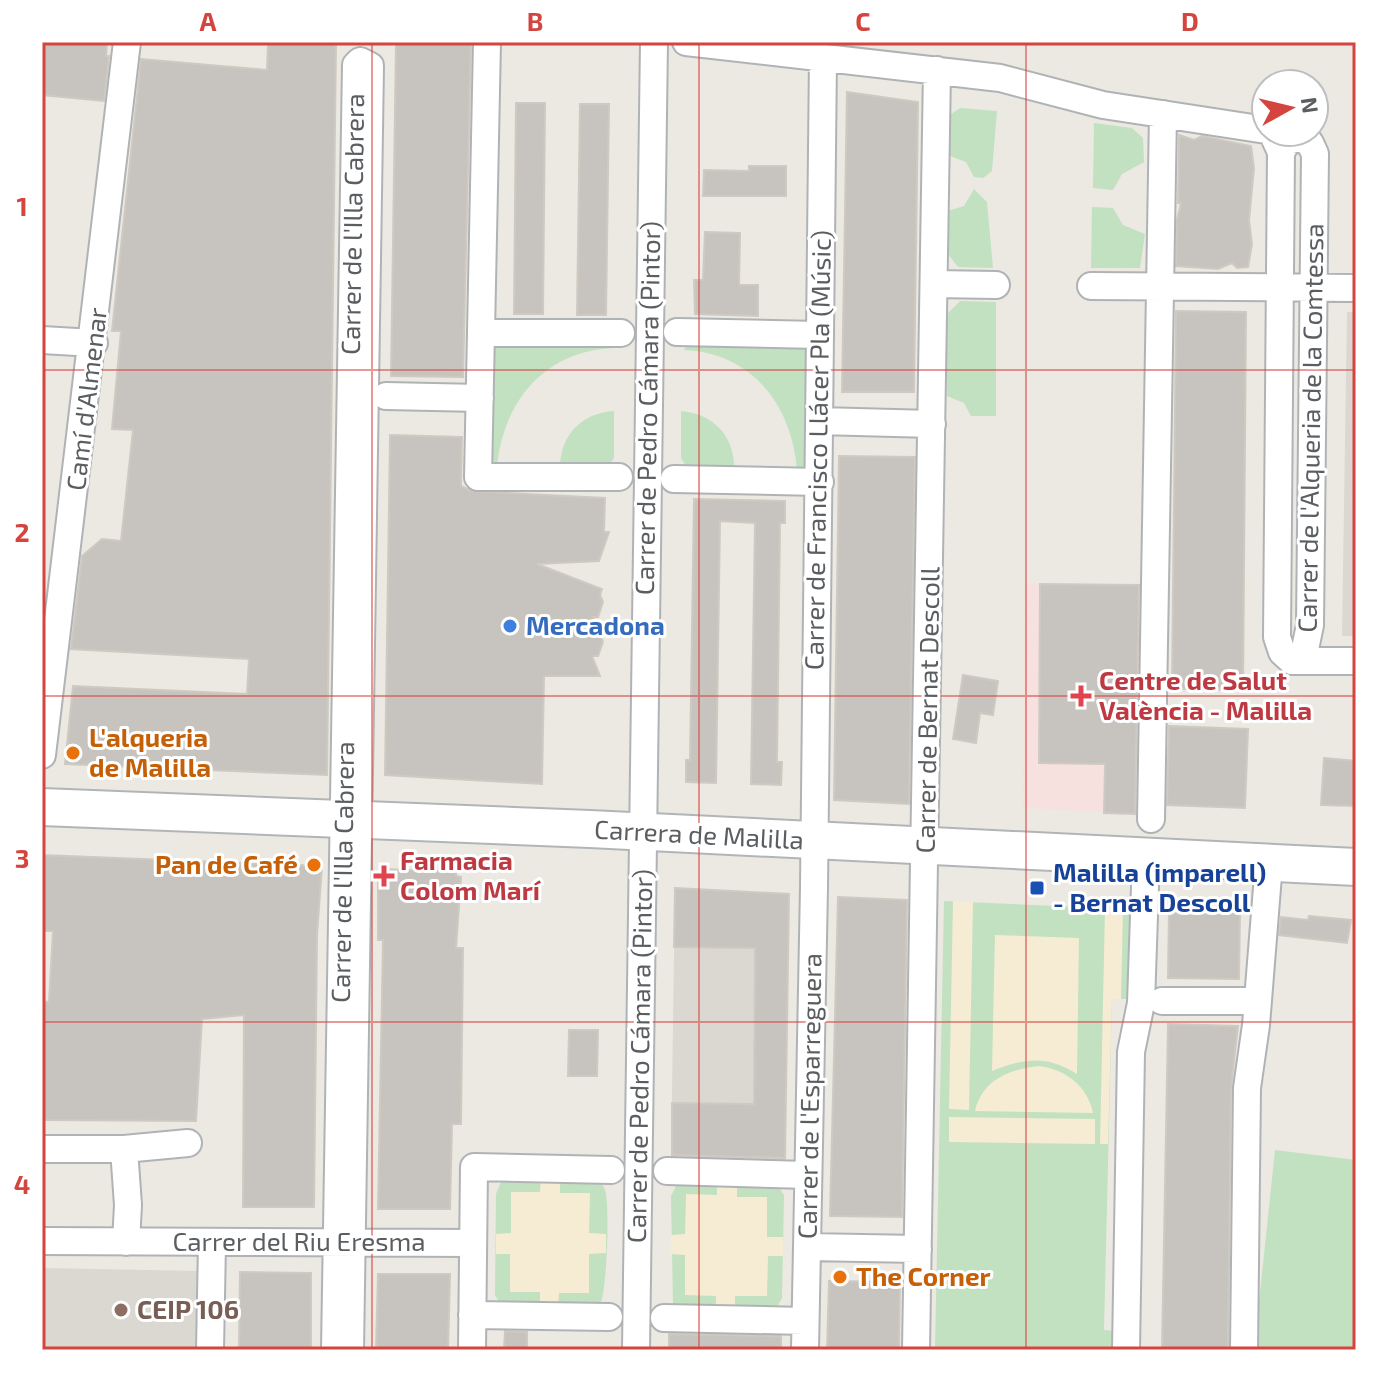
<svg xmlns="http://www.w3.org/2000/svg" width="1398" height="1392" font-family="'Exo 2',sans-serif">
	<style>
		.education { fill: #dbd8d1 }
		.medical { fill: #f7e1df }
		.green { fill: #c2e1c1 }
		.sand { fill: #f5ecd3 }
		.building { fill: #c7c4bf; stroke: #cfcac1; stroke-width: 2 }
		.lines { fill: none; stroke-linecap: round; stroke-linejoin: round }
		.street-casing { stroke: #b0b3b6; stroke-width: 30 }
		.secondary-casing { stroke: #b2b5b8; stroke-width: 40 }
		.street { stroke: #fff; stroke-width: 26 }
		.secondary { stroke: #fff; stroke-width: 36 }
		.grid { fill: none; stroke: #d5453f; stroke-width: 2; stroke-opacity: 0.55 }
		.shop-dot { fill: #3f7fe0; stroke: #fff; stroke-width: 3 }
		.health-dot { fill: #e0444e; stroke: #fff; stroke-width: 3 }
		.food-dot { fill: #e8710a; stroke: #fff; stroke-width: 3 }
		.transit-dot { fill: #1a4fb4; stroke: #fff; stroke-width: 3 }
		.education-dot { fill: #8d6e63; stroke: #fff; stroke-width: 3 }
		.labels { text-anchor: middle; stroke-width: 6; stroke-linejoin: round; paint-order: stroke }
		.street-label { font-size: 26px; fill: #5b5e61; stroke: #fff }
		.shop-label { font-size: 26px; font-weight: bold; fill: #366cbe; stroke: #fff; text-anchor: start }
		.health-label { font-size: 26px; font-weight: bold; fill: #be3a42; stroke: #fff; text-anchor: start }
		.food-label { font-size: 26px; font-weight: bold; fill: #c56008; stroke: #fff; text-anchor: start }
		.transit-label { font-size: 26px; font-weight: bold; fill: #164399; stroke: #fff; text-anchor: start }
		.education-label { font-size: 26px; font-weight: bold; fill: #785e54; stroke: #fff; text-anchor: start }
		.neatline { fill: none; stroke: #d5453f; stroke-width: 3 }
		.grid-label { font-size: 26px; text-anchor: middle; font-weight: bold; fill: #d5453f }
	</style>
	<rect width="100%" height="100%" fill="#ebe9e2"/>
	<path class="education" d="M1347,312h9v324h-14z
		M675,888l114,6 -4,272 -114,-2z
		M42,1268l158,3 -1,79h-157z"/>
	<path class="medical" d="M1025,583l114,2 -1,229 -115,-6z"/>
	<path class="green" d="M960,108l37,3 -5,60 -9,7 -9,-1 -8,-15 -16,-6v-41z
		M1094,123l38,5 11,10 1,24 -22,12 -9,16 -20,-2z
		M974,189l13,13 6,66 -35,-1 -10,-13v-43l16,-5z
		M1092,207l21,1 10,17 22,9 -5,34h-49z
		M960,301l36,1v114h-25l-7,-13 -17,-7v-82z
		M497,341l111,1 5,6c-68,3 -110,53 -116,119l-9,-10 1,-105z
		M688,343l112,1 6,6 1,110 -5,9 -5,1c-5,-65 -45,-117 -113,-120z
		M614,411v47l-7,10 -47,3c-1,-35 21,-58 54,-60z
		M681,411c34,3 55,27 53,61l-46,-3 -7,-11z
		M944,901l181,8 5,5 -1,85h-17l-8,331 15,1v19h-184z
		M1275,1150l81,10v190h-102z
		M508,1178l89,3c4,3 6,3 8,9 5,13 2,103 -5,114h-100l-5,-9 1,-101 5,-12z
		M677,1184l100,1 7,10 -2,103 -6,11 -100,-2 -3,-3 -2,-108z"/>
	<path class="sand" d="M953,901l20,1 -4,208 -20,-1z
		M1105,908l18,1 -2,90h-9l-4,145h-8z
		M995,935l84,3 -2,136c-30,-19 -52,-16 -85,-3z
		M1039,1066c26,3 49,20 54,47l-118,-2c7,-31 35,-42 64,-45z
		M949,1117l146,2v25l-146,-2z
		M541,1178h19v15h30l-1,40 17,1v19l-17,1v39h-30l-1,16h-18v-17h-30v-38h-14v-20l15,-1v-41h29z
		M717,1181h20v16h30v40h16v19h-15l-1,40h-32v16h-19v-16l-31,-1v-40l-15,-1 1,-19 14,-1 1,-40 31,1z"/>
	<path class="building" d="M42,42h65l-1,14h3l-5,45 -62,-6z
		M268,42l68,1 -9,732 -262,-11 8,-78 174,8 2,-35 -178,-10 11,-93 20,-17 19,2 12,-111 -21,-1 9,-98h-9l29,-272 126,11z
		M396,42h75l-8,335 -72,-1z
		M847,92l71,10 -4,290h-72z
		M516,103h29l-2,211h-29z
		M580,104h29l-3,211h-29z
		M1179,135l15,5 8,-4 49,10 3,22 -5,53 3,23 -4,23 -11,1 -5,-5 -14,6 -42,-3 1,-46 4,-17h-3z
		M749,166h37v30h-83l1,-26 45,1z
		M705,232l35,1 -1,52h19v31l-63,-2 -1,-34h9z
		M1176,311l70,1 -3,378 -71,-1z
		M390,435l72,2 -1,49 10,5 134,7 -1,34h5l-10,29 -62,3 65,25 -2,6 3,7 -5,15h-5l10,25 -5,14h-6l8,20h-56l-2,108 -157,-9z
		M839,456l76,1 -6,347 -75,-4z
		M694,499l91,2v22h-5l-3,239h5l-1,23 -30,-1 4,-261 -35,-2 -4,262 -30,-1v-22h4z
		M1040,584l99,1 -4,229 -31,-1 1,-49 -66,-1z
		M963,675l35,6 -5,34 -13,-2 -4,30 -23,-4z
		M1169,726l79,3 -3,79 -78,-3z
		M1324,758l32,3v45l-35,-1z
		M42,855l280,11 -5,69 -3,272h-71l1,-192 -42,4 -6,102 -154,-1v-119l7,1 4,-71h-11z
		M383,869l73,3v4l5,1 -5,71h7l-2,176h-9l-2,85h-72l5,-269h-5v-67h5z
		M675,888l114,6 -4,264 -113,-3v-52l82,1 1,-156 -81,-1z
		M838,897l69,3 -5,317 -72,-1z
		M1169,910l71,2 -1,67 -71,-1z
		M1309,916l42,4 -4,23 -68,-8 2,-18 27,3z
		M1168,1024l70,2 -7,62 -3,262h-66z
		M569,1030h29l-1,46h-29z
		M240,1272l71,1v77h-72z
		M378,1274h72l-2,76h-72z
		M829,1281l71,1 -1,68h-72z
		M505,1331l22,1v18h-23z
		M669,1334l112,2v14h-112z"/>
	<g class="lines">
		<defs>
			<path id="street" d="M487,42l-9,435h141
				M686,42l314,36 103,27 163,25
				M1275,139l6,13 -4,485 5,15 10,9
				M1281,152l7,-11 11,-3 11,5 5,11 -5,471 -6,29 -12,7
				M934,284l62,1
				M1091,286l265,2
				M677,332l141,3
				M481,333h140
				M42,340l52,3
				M386,396l94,2
				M819,421l113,3
				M674,479l146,3
				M1292,661h64
				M42,755l85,-713
				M1151,819l12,-705
				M1162,1001h84
				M42,1149h82l4,56 -2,37
				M124,1149l64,-6
				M667,1171l140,4
				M42,1241l431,2
				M807,1247l111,2
				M472,1315l137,2
				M664,1318l141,3
				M210,1350l2,-107
				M335,1350l21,-1285 4,-4 10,5 -20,1284
				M472,1350l2,-183 137,3
				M636,1350l18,-1308
				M805,1350l9,-463 9,-829
				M916,1350l21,-1280
				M1126,1350l5,-298 10,-49 5,-146
				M1244,1350l3,-262 9,-63 13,-162"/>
			<path id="secondary" d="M42,807l548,22 766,38"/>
		</defs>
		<use href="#street" class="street-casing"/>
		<use href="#secondary" class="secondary-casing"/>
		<use href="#street" class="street"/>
		<use href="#secondary" class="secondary"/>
	</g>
	<path class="grid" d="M372,42v1308M699,42v1308M1026,42v1308M42,370h1314M42,696h1314M42,1022h1314"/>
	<circle class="shop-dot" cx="510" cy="626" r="8"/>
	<g class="health-dot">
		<path d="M1077 684h8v8h8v8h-8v8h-8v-8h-8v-8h8z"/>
		<path d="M380 864h8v8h8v8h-8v8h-8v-8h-8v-8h8z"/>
	</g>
	<g class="food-dot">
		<circle cx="73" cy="753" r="8"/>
		<circle cx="314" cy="865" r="8"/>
		<circle cx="840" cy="1277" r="8"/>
	</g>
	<rect class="transit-dot" x="1029" y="880" width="16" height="16" rx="4"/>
	<circle class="education-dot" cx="121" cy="1310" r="8"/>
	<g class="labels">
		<g class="street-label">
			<text transform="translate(353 224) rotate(-89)" y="9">Carrer de l'Illa Cabrera</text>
			<text transform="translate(87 399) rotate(-83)" y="9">Camí d'Almenar</text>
			<text transform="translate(648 408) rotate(-89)" y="9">Carrer de Pedro Cámara (Pintor)</text>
			<text transform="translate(1311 428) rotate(-89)" y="9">Carrer de l'Alqueria de la Comtessa</text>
			<text transform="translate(818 450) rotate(-89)" y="9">Carrer de Francisco Llácer Pla (Músic)</text>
			<text transform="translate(928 710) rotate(-89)" y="9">Carrer de Bernat Descoll</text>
			<text transform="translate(699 835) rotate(3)" y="9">Carrera de Malilla</text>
			<text transform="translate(343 872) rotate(-89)" y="9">Carrer de l'Illa Cabrera</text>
			<text transform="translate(640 1056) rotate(-89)" y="9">Carrer de Pedro Cámara (Pintor)</text>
			<text transform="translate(810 1096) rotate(-89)" y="9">Carrer de l'Esparreguera</text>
			<text x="299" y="1251">Carrer del Riu Eresma</text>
		</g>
		<g class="shop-label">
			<text x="526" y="635">Mercadona</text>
		</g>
		<g class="health-label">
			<text x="1099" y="690">Centre de Salut<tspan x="1099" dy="30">València - Malilla</tspan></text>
			<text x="400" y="870">Farmacia<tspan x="400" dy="30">Colom Marí</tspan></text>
		</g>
		<g class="food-label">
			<text x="89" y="747">L'alqueria<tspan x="89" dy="30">de Malilla</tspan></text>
			<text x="298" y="874" text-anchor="end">Pan de Café</text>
			<text x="856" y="1286">The Corner</text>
		</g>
		<g class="transit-label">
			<text x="1053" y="882">Malilla (imparell)<tspan x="1053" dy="30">- Bernat Descoll</tspan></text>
		</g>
		<g class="education-label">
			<text x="137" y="1319">CEIP 106</text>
		</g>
	</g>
	<rect width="1398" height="1392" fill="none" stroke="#ffffff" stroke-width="88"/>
	<g transform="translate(1290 108) rotate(82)"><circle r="38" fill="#ffffff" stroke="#bdbfc0" stroke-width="2"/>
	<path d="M0-6L14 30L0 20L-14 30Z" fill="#d5453f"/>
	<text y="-12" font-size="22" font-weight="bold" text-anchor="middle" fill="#5b5e61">N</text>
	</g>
	<rect x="44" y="44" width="1310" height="1304" class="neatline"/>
	<g class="grid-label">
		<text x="208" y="31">A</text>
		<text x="535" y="31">B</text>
		<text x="863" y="31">C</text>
		<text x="1190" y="31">D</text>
		<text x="22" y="216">1</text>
		<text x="22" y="542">2</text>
		<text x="22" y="868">3</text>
		<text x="22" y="1194">4</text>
	</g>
</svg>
